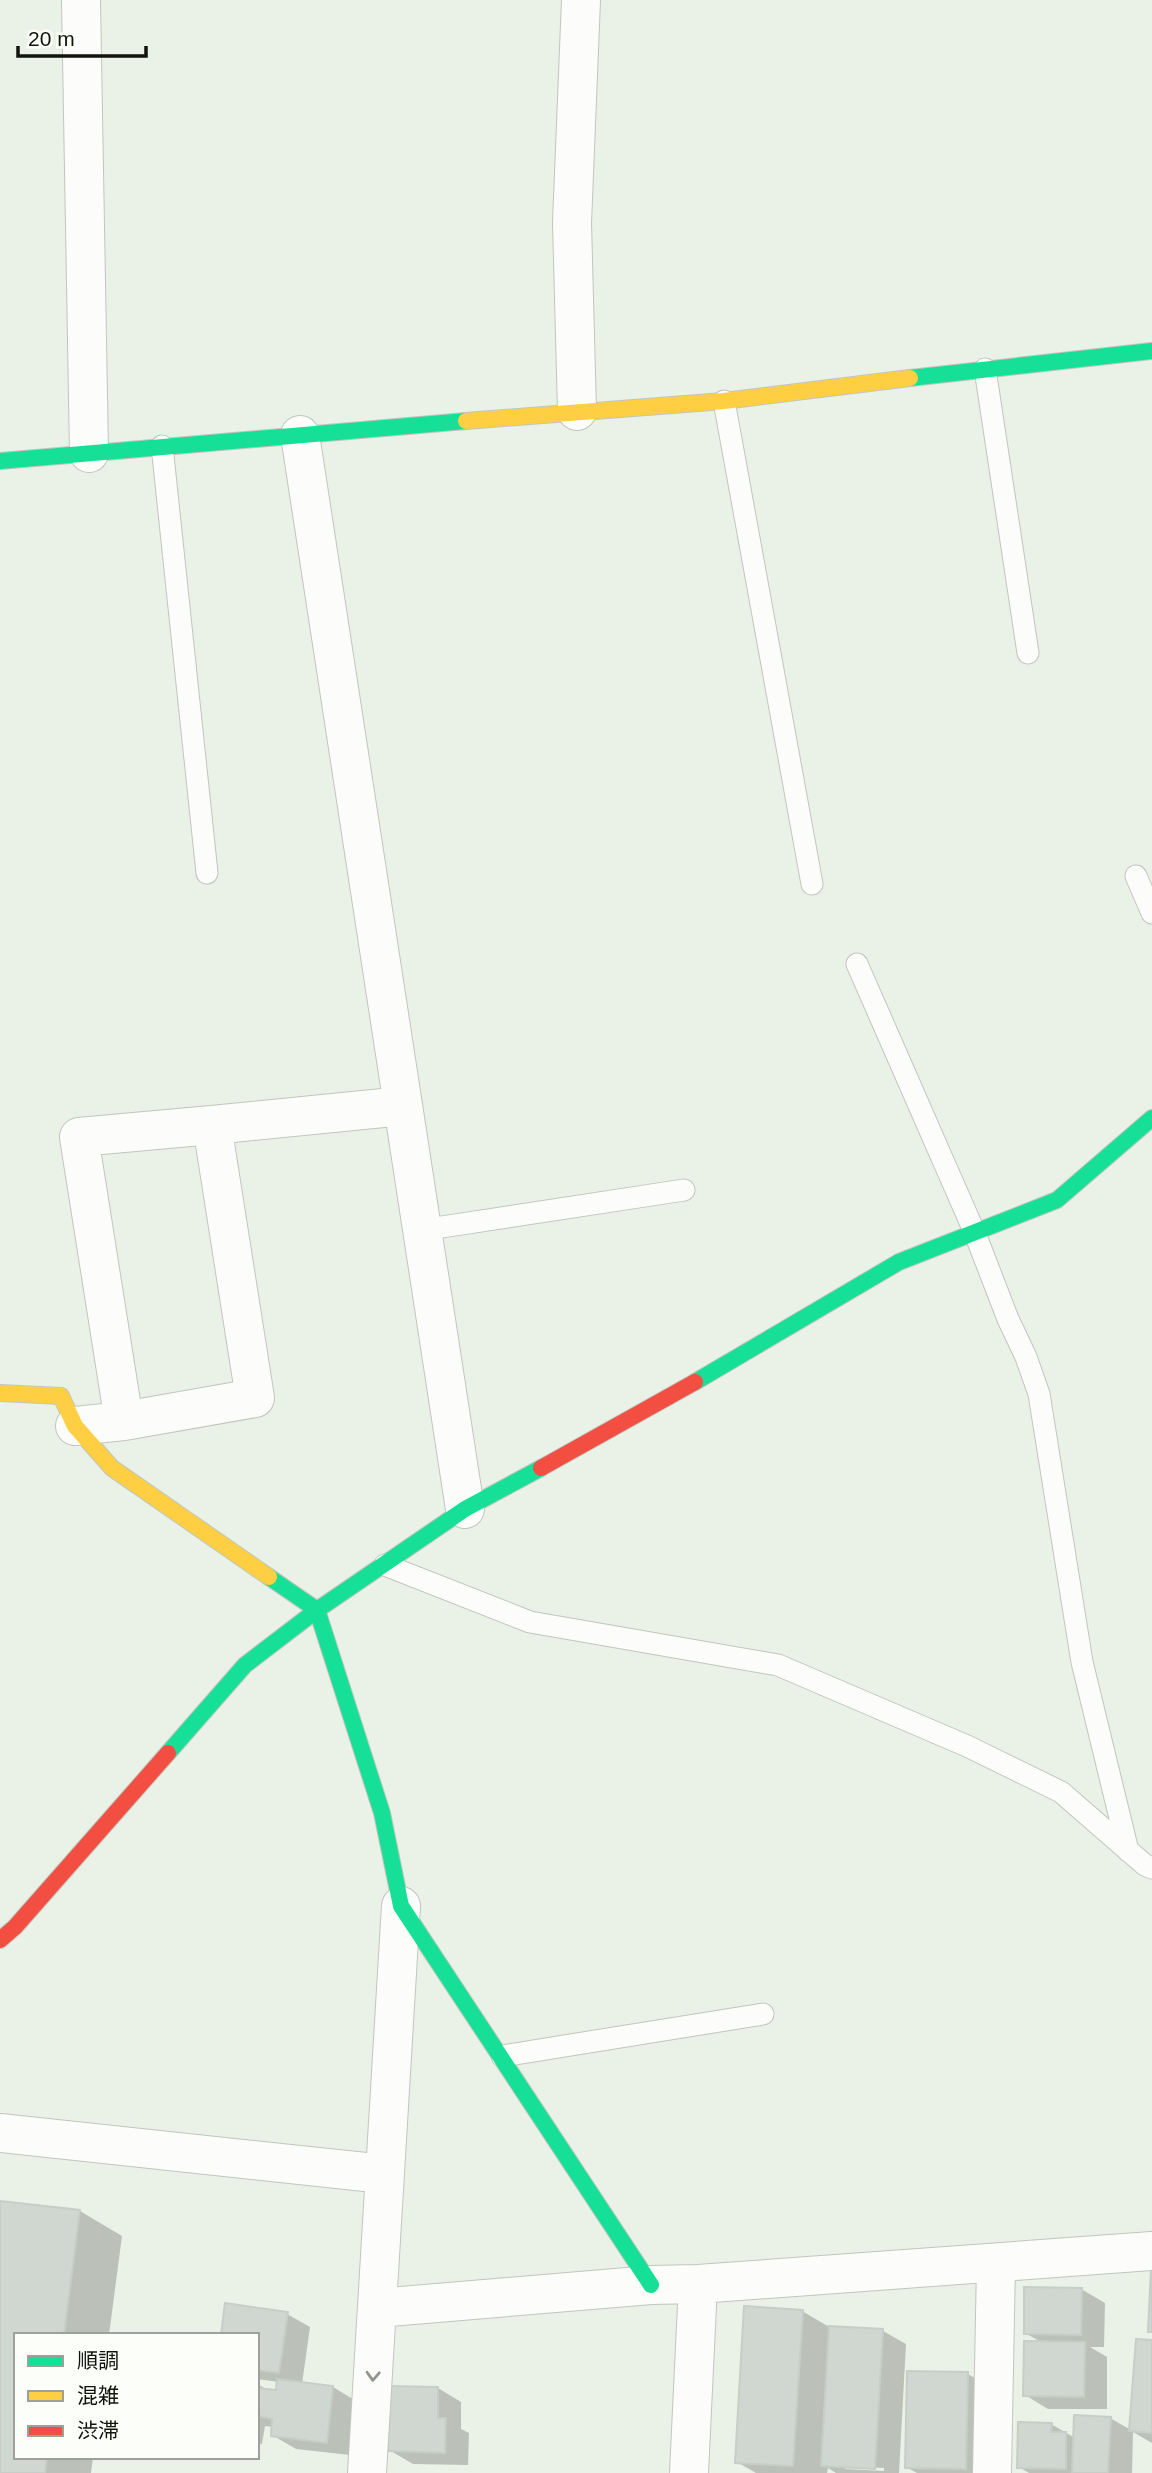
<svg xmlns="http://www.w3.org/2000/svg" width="1152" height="2473" font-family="Helvetica,'Noto Sans JP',sans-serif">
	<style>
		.shadow { fill: #0003; fill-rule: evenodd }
		.building { fill: #cfd7d0; stroke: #c6cec7; stroke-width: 2 }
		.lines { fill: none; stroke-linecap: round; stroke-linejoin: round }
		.lane-casing { stroke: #c0c6bd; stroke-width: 23 }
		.street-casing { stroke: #c0c6bd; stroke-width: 40 }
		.fast-casing { stroke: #c0c6bd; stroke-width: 18 }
		.slow-casing { stroke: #c0c6bd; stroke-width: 18 }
		.jam-casing { stroke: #c0c6bd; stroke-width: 18 }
		.lane { stroke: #fcfdfb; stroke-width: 21 }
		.street { stroke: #fcfdfb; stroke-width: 38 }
		.fast { stroke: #16e098; stroke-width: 16 }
		.slow { stroke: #ffcf43; stroke-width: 16 }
		.jam { stroke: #f24e42; stroke-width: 16 }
		.oneway { stroke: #929490 }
	</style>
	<rect width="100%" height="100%" fill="#eaf1e6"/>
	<path class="shadow" d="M0,2202l80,9 42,25 -13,99h-93v122h77l-2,16h-91z
		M1081,2289l24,14 -1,44h-14l17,10v52h-59l-23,-14 18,-52 -18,-10z
		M802,2311l29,17 52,3 23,13 -7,129h-63l-8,-5 -1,5h-71l-19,-11zM845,2466l39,2v3l-39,-2z
		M287,2314l23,13 -8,57 31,3 23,14 -6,54 -54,-6 -24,-14 1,-8 -8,-1 -3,18 -5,-1v-59l13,7 7,1 2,-10 -22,-3v-44z
		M1152,2342v101l-19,-11 -1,41h-103l-10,-6 32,-43 24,14 35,-20 21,12z
		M968,2374l23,14 -2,85h-72l-11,-6z
		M438,2388l23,14v27l8,4 -1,32 -55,-1 -24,-14z"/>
	<path class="building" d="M0,2201l80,9 -16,125h-48v122h31l-2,16h-45z
		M1151,2269h1v63h-4z
		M1024,2287l58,1 -1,47 -57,-1z
		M225,2303l63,9 -9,61 -22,-3v-35h-36z
		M744,2306l59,4 -10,156 -58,-3z
		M829,2326l54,3 -8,140 -54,-3z
		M1136,2339l16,1v93l-23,-2z
		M1024,2341l61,1 -1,55 -61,-1z
		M907,2371l61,1 -2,97 -61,-1z
		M277,2379l56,7 -6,57 -56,-7 1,-17 -15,-3v-28l19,2z
		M389,2386l49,1v31h8l-1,35 -57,-2z
		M1074,2415l37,2 -3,56h-36z
		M1018,2422l34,1 -1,9h15v37l-49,-1z"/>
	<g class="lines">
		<defs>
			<path id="lane" d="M985,369l43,284
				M724,401l88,483
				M162,446l45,427
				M1136,876l16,37
				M857,964l117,267 34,88 18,38 13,37 43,268 46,189
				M422,1230l262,-40
				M385,1565l145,57 248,43 189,81 94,46 84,73 7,3
				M502,2056l261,-42"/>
			<path id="street" d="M81,0l8,453
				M577,411l-5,-188 9,-223
				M300,435l165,1074
				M124,1421l-45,-284 133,-12
				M75,1426l49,-5 131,-23 -43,-273 191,-19
				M0,2133l384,41
				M377,2308l274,-23 47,-1 454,-33
				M367,2473l34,-567
				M689,2473l9,-189
				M992,2473l4,-209"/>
			<path id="fast" d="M910,378l242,-27
				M0,461l466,-40
				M695,1382l204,-120 158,-62 95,-82
				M269,1577l48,33 65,203 19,93 250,379
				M168,1753l77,-88 72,-55 148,-101 76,-41"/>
			<path id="slow" d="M466,421l258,-20 186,-23
				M0,1393l61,3 14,30 37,42 157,109"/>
			<path id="jam" d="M541,1468l154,-86
				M0,1940l15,-13 153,-174"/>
		</defs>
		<use href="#lane" class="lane-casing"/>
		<use href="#street" class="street-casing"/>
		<use href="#fast" class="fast-casing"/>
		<use href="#slow" class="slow-casing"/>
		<use href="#jam" class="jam-casing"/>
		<use href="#lane" class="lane"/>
		<use href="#street" class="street"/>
		<use href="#fast" class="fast"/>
		<use href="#slow" class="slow"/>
		<use href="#jam" class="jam"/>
	</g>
	<defs><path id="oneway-chevron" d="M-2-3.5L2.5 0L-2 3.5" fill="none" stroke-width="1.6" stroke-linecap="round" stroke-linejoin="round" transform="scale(1.75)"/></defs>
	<use class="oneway" href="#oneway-chevron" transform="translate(373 2376) rotate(93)"/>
	<rect x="14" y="2333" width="245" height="126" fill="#fcfefa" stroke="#9ea09b" stroke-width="2"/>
	<rect x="28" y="2356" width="35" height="10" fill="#16e098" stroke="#9ea09b" stroke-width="2"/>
	<text x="77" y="2368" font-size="21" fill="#10140d">順調</text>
	<rect x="28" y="2391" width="35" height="10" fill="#ffcf43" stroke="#9ea09b" stroke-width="2"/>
	<text x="77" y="2403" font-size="21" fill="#10140d">混雑</text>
	<rect x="28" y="2426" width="35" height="10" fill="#f24e42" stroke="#9ea09b" stroke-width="2"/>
	<text x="77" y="2438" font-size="21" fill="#10140d">渋滞</text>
	<path d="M18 46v10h128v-10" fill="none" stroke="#10140d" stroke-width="3.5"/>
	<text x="28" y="46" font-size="21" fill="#10140d" stroke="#fcfefa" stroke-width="5" paint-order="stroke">20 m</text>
</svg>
